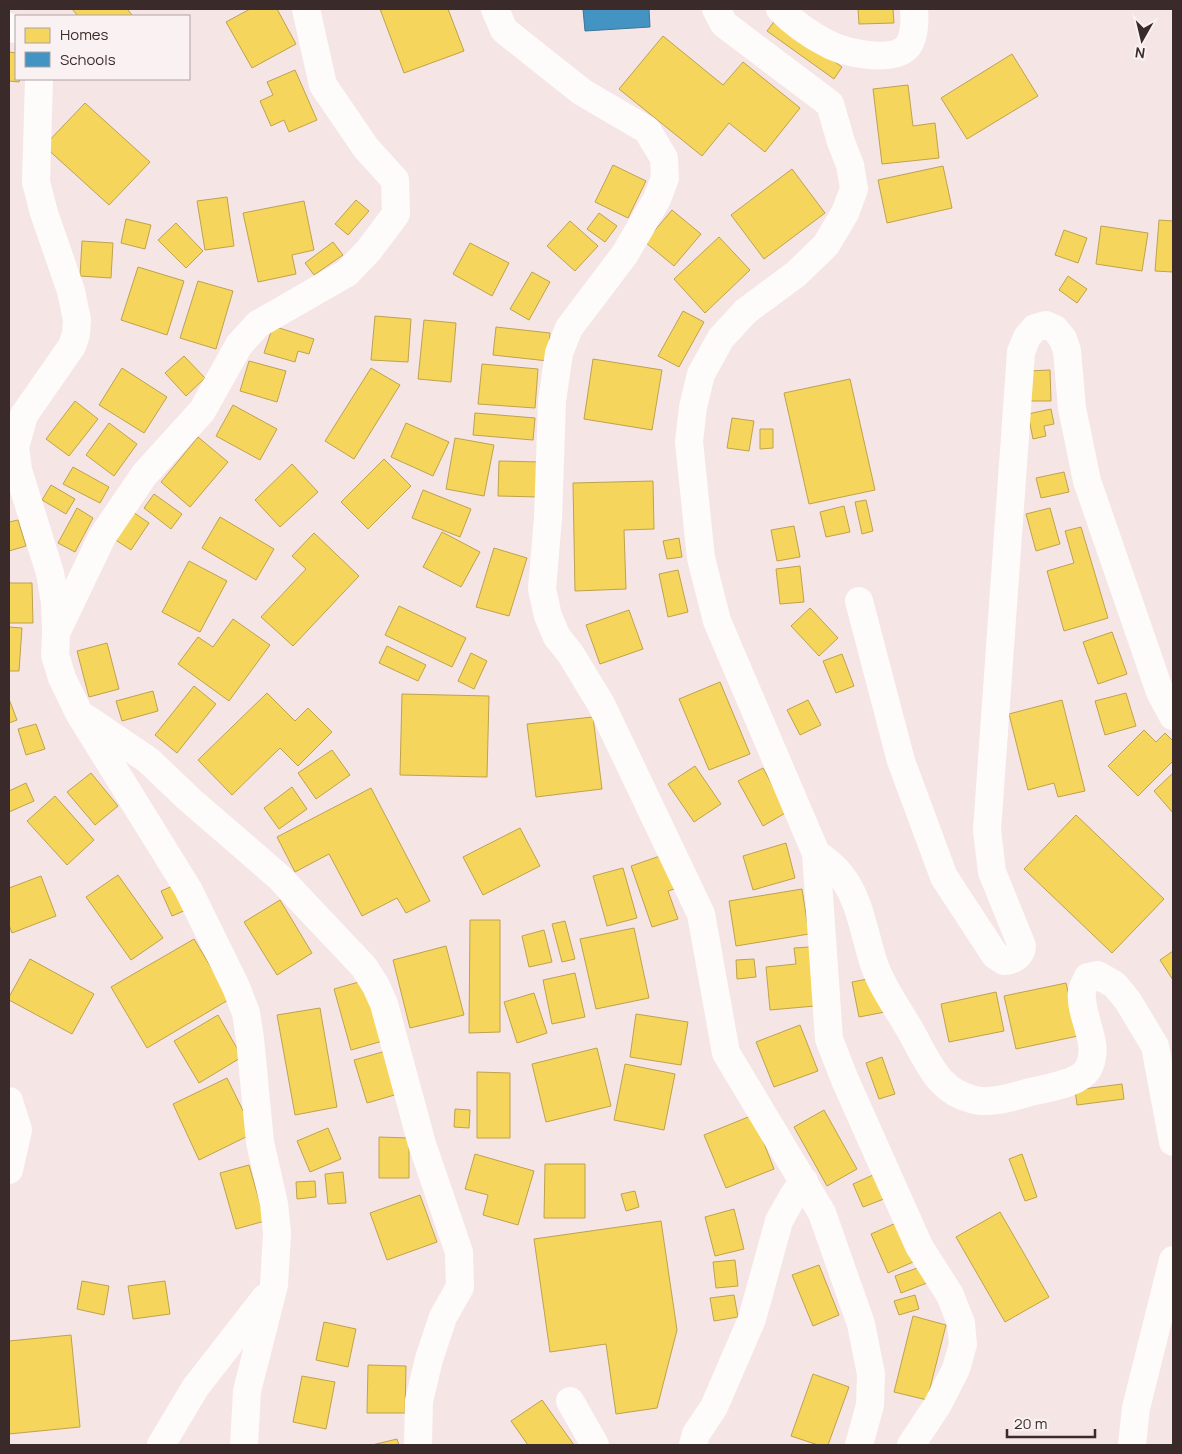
<svg xmlns="http://www.w3.org/2000/svg" width="1182" height="1454" font-family="Manrope,sans-serif">
	<style>
		.homes { fill: #f6d55c; stroke: #bea24d }
		.schools { fill: #4393c3; stroke: #407495 }
		.lines { fill: none; stroke-linecap: round; stroke-linejoin: round }
		.minor { stroke: #fefbfb; stroke-width: 28 }
	</style>
	<rect width="100%" height="100%" fill="#f6e5e5"/>
	<path class="homes" d="M72,9h55l6,7h-55z
		M250,9h27l19,35 -44,24 -26,-46z
		M380,9h68l16,42 -60,22z
		M858,9h35l1,14 -35,1z
		M776,19l66,48 -8,12 -67,-48z
		M663,36l60,49 20,-23 57,46 -35,44 -36,-29 -27,33 -83,-67z
		M9,52l7,1v26h4l-1,3 -10,-1z
		M1012,54l26,42 -71,43 -26,-41z
		M295,70l22,50 -28,12 -5,-12 -13,6 -11,-25 13,-6 -6,-13z
		M908,85l5,41 22,-3 4,35 -57,6 -9,-75z
		M85,103l65,59 -41,43 -65,-59z
		M613,165l33,16 -18,37 -33,-16z
		M943,166l9,42 -65,15 -9,-43z
		M792,169l33,44 -61,46 -33,-44z
		M227,197l7,49 -29,4 -8,-49z
		M356,200l13,11 -21,24 -13,-11z
		M304,201l10,49 -22,5 4,19 -38,8 -15,-69z
		M672,210l29,24 -27,32 -29,-24z
		M599,213l18,13 -12,16 -18,-13z
		M126,219l25,6 -6,24 -24,-6z
		M1159,220l14,1v51l-18,-1z
		M570,221l28,25 -23,25 -28,-25z
		M176,223l27,28 -17,17 -28,-28z
		M1101,226l47,7 -6,38 -46,-7z
		M1064,230l23,8 -9,25 -23,-8z
		M719,237l31,33 -45,43 -31,-34z
		M82,241l31,2 -2,35 -31,-2z
		M333,242l10,13 -29,20 -9,-12z
		M470,243l39,20 -17,33 -39,-22z
		M138,267l46,14 -17,54 -46,-15z
		M532,272l18,10 -21,38 -19,-11z
		M1068,276l19,13 -10,14 -18,-13z
		M198,281l35,10 -17,58 -36,-11z
		M683,311l21,11 -25,45 -21,-11z
		M375,316l36,3 -3,43 -37,-2z
		M424,320l32,3 -5,59 -33,-3z
		M273,326l41,13 -5,15 -11,-3 -3,11 -31,-9z
		M496,327l54,6 -2,28 -55,-6z
		M184,356l21,22 -19,18 -21,-23z
		M593,359l69,11 -10,60 -68,-11z
		M249,361l37,10 -9,31 -37,-11z
		M482,364l56,5 -3,39 -57,-4z
		M122,368l45,29 -23,36 -45,-28z
		M371,368l29,17 -46,74 -29,-18z
		M1050,370l1,31h-22l-1,-30z
		M850,379l25,111 -66,14 -25,-111z
		M75,401l23,18 -29,37 -23,-17z
		M233,405l44,24 -17,31 -44,-24z
		M1051,409l3,15 -10,2 2,10 -13,3 -5,-25z
		M475,413l60,5 -2,22 -60,-5z
		M732,418l22,3 -5,30 -22,-3z
		M109,423l28,21 -23,32 -28,-21z
		M406,423l43,19 -16,34 -42,-19z
		M760,429h13v19l-13,1z
		M198,437l30,25 -38,45 -29,-25z
		M455,438l39,7 -10,51 -38,-7z
		M384,459l27,27 -43,43 -27,-27z
		M499,461l42,1 -1,35 -42,-1z
		M292,464l26,28 -38,35 -25,-27z
		M73,467l36,20 -9,16 -37,-19z
		M1064,472l5,20 -28,6 -5,-20z
		M653,481l1,48 -30,1 2,59 -51,2 -2,-108z
		M51,485l24,14 -9,15 -24,-14z
		M423,490l48,19 -11,28 -48,-19z
		M154,494l28,20 -11,15 -27,-21z
		M866,500l7,31 -11,3 -7,-32z
		M844,506l6,26 -24,5 -6,-25z
		M77,508l16,10 -18,34 -17,-9z
		M1050,508l10,36 -24,7 -10,-37z
		M133,512l16,11 -18,27 -17,-11z
		M220,517l54,32 -18,31 -54,-32z
		M18,520l8,26 -17,5v-29z
		M794,526l6,31 -23,4 -6,-31z
		M1081,527l27,91 -44,13 -17,-60 27,-8 -9,-32z
		M442,532l38,20 -19,35 -38,-20z
		M314,533l45,43 -66,70 -32,-29 45,-48 -14,-13z
		M679,538l3,19 -15,2 -4,-18z
		M494,548l33,10 -18,58 -33,-9z
		M189,561l38,20 -27,51 -38,-20z
		M800,566l4,36 -24,2 -4,-35z
		M678,570l10,42 -20,5 -9,-43z
		M9,583h23l1,40h-24z
		M399,606l67,32 -14,29 -67,-32z
		M810,608l28,30 -19,18 -28,-30z
		M629,610l14,39 -43,15 -14,-39z
		M233,619l37,26 -41,56 -51,-37 20,-27 15,10z
		M9,627l13,1 -3,43h-10z
		M1112,632l15,42 -29,10 -15,-42z
		M107,643l12,46 -30,8 -12,-46z
		M387,646l39,19 -8,16 -39,-18z
		M471,653l16,8 -13,28 -16,-8z
		M842,654l12,32 -18,7 -13,-32z
		M720,682l30,72 -41,16 -30,-71z
		M194,686l22,18 -39,49 -22,-18z
		M153,691l5,20 -36,10 -6,-20z
		M267,693l28,28 13,-13 24,24 -34,34 -18,-18 -48,47 -34,-35z
		M1126,693l10,33 -31,9 -10,-34z
		M402,694l87,2 -2,81 -87,-2z
		M9,699l8,21 -8,3z
		M808,700l13,25 -21,10 -13,-25z
		M1062,700l23,91 -27,6 -4,-14 -26,7 -19,-76z
		M593,717l9,72 -66,8 -9,-73z
		M36,724l9,25 -19,6 -8,-26z
		M1144,730l12,12 9,-9 8,8v20l-35,35 -30,-30z
		M332,750l18,25 -34,24 -18,-26z
		M695,766l26,38 -27,18 -26,-38z
		M763,768l24,44 -24,14 -25,-45z
		M91,773l27,33 -23,19 -28,-33z
		M1173,773v40l-19,-22z
		M26,783l8,18 -25,11v-21z
		M292,787l15,22 -28,20 -15,-21z
		M371,788l59,113 -24,12 -9,-15 -35,18 -33,-62 -34,18 -18,-35z
		M55,796l39,44 -27,25 -40,-44z
		M1076,815l88,84 -52,54 -88,-84z
		M520,828l20,38 -57,29 -20,-38z
		M786,843l9,35 -42,12 -10,-34z
		M663,855l11,34 -6,2 10,28 -26,8 -21,-61z
		M623,868l14,50 -30,8 -14,-50z
		M118,875l45,63 -32,22 -45,-63z
		M41,876l15,40 -44,17 -3,-8v-37z
		M175,885l11,25 -14,6 -11,-25z
		M802,889l7,45 -73,12 -7,-45z
		M280,900l32,53 -35,22 -33,-53z
		M470,920h30v112l-31,1z
		M565,921l10,38 -13,3 -10,-38z
		M634,928l15,70 -53,11 -16,-70z
		M544,930l8,32 -23,5 -7,-31z
		M194,939l36,60 -83,49 -36,-61z
		M446,946l18,69 -54,13 -17,-68z
		M810,947l5,59 -45,4 -4,-43 30,-3 -2,-16z
		M1173,951v29l-13,-20z
		M30,959l64,35 -22,40 -63,-34v-3z
		M754,959l2,18 -19,2 -1,-19z
		M575,973l10,44 -33,7 -9,-44z
		M878,977l7,35 -26,5 -7,-35z
		M366,980l17,61 -32,9 -17,-61z
		M1066,983l12,53 -62,13 -12,-53z
		M996,992l8,39 -55,11 -8,-38z
		M534,993l13,40 -30,10 -13,-41z
		M320,1008l17,99 -42,8 -18,-100z
		M636,1014l52,8 -7,43 -51,-8z
		M218,1015l24,42 -43,26 -25,-42z
		M800,1025l18,46 -44,16 -18,-45z
		M597,1048l14,58 -65,16 -14,-58z
		M386,1051l12,43 -31,9 -13,-43z
		M882,1057l13,37 -16,5 -13,-36z
		M625,1064l50,10 -11,56 -50,-10z
		M477,1072l33,1v65h-33z
		M227,1078l27,55 -55,27 -26,-56z
		M1122,1084l2,15 -47,6 -2,-15z
		M455,1109l15,1 -1,18 -15,-1z
		M824,1110l33,59 -30,17 -33,-59z
		M753,1115l21,54 -48,19 -22,-53z
		M328,1128l13,31 -31,13 -13,-31z
		M379,1137l30,1v40h-30z
		M475,1154l59,17 -16,54 -35,-10 5,-20 -23,-6z
		M1022,1154l15,43 -12,4 -16,-42z
		M545,1164h40v54h-41z
		M249,1165l16,56 -29,8 -16,-56z
		M343,1172l3,31 -18,1 -3,-30z
		M873,1175l11,24 -21,8 -10,-23z
		M315,1181l1,16 -19,2 -1,-17z
		M635,1191l4,16 -13,4 -5,-17z
		M420,1195l17,47 -50,18 -17,-47z
		M734,1209l10,40 -29,7 -10,-39z
		M1000,1212l49,85 -44,25 -49,-85z
		M661,1221l16,109 -20,78 -41,6 -10,-70 -56,8 -16,-113z
		M896,1223l17,39 -25,11 -17,-39z
		M735,1260l3,26 -22,2 -3,-26z
		M819,1265l20,50 -26,11 -21,-51z
		M920,1267l7,16 -26,10 -6,-17z
		M82,1281l27,5 -5,29 -27,-6z
		M165,1281l5,33 -37,5 -5,-33z
		M734,1295l4,22 -24,4 -4,-23z
		M915,1295l4,14 -20,6 -5,-14z
		M913,1316l33,9 -19,75 -33,-8z
		M324,1322l32,7 -8,38 -32,-7z
		M71,1335l9,92 -71,7v-93z
		M368,1365l38,1 -1,47h-38z
		M813,1374l36,13 -21,58h-10l-27,-9z
		M302,1376l33,6 -9,47 -33,-7z
		M542,1400l32,45h-46l-17,-24z
		M397,1439l2,6h-27z"/>
	<path class="schools" d="M583,9h66l1,18 -65,4z"/>
	<g class="lines">
		<path class="minor" d="M495,9l9,21 78,62 65,38 17,28 1,20 -8,21 -32,55 -56,74 -10,25 -7,48 -4,117 -6,71 6,27 9,21 13,16 31,51 100,210 25,139 96,160 39,111 10,50 -1,31 -11,40
			M716,9l8,15 106,80 11,38 9,23 4,24 -9,24 -19,32 -30,29 -50,37 -25,27 -20,36 -8,33 -4,35 12,116 16,63 99,232 13,186 16,41 74,166 31,49 11,28 2,21 -7,25 -19,37 -26,39
			M780,9c14,15 32,27 50,36 17,8 59,17 75,4 10,-8 10,-29 9,-40
			M9,27l7,2
			M39,79l-3,103 8,31 27,78 6,29 -1,14 -4,12 -48,69 -9,32 3,23 32,103 5,29 1,27
			M859,601l42,160 43,116 51,78 9,6c10,-1 17,-5 18,-15l-30,-74 -5,-42 34,-478 6,-15 8,-9 11,-3 9,4 8,10 4,12 5,57 15,73 73,211 13,24
			M86,718l62,42 42,40 89,77 85,90 12,19 8,18 38,140 37,108 1,35 -17,30 -14,42 -10,42 -1,44
			M816,853c8,6 17,12 23,20 21,24 25,61 35,91 9,26 27,49 40,73 8,15 16,32 28,45 8,8 18,14 29,17 18,6 41,-2 59,-7 17,-4 49,-8 58,-23 14,-25 -9,-52 -6,-78 1,-5 4,-10 6,-14l10,-2 17,10 13,16 27,45 18,96
			M9,1101l9,29 -9,40
			M570,1401l25,44
			M161,1445l34,-57 70,-90
			M244,1445l3,-54 27,-106 3,-52 -3,-29 -14,-62 -10,-103 -4,-26 -10,-26 -48,-98 -109,-176 -17,-35 -7,-23 1,-22 46,-96 42,-62 58,-64 37,-66 19,-21 89,-51 22,-23 27,-36 -1,-34 -29,-32 -43,-63 -17,-76
			M693,1445l3,-11 18,-27 38,-88 27,-98 14,-25 11,-15
			M1132,1445l4,-37 37,-148"/>
	</g>
	<rect width="1182" height="1454" fill="none" stroke="#3a2b2a" stroke-width="20"/>
	<rect x="15" y="15" width="175" height="65" fill="#faf2f2" stroke="#ada2a2"/>
	<rect x="25" y="28" width="25" height="15" fill="#f6d55c" stroke="#ada2a2"/>
	<text x="60" y="40" font-size="15" fill="#3a2b2a">Homes</text>
	<rect x="25" y="52" width="25" height="15" fill="#4393c3" stroke="#ada2a2"/>
	<text x="60" y="65" font-size="15" fill="#3a2b2a">Schools</text>
	<g transform="translate(1142 40) rotate(188)" stroke="#faf2f2" stroke-width="4" paint-order="stroke">
	<path d="M0-4L9 19L0 12L-9 19Z" fill="#3a2b2a"/>
	<text y="-8" font-size="14" font-weight="bold" text-anchor="middle" fill="#3a2b2a">N</text>
	</g>
	<path d="M1007 1429v8h88v-8" fill="none" stroke="#3a2b2a" stroke-width="2.5"/>
	<text x="1014" y="1429" font-size="15" fill="#3a2b2a" stroke="#faf2f2" stroke-width="4" paint-order="stroke">20 m</text>
</svg>
